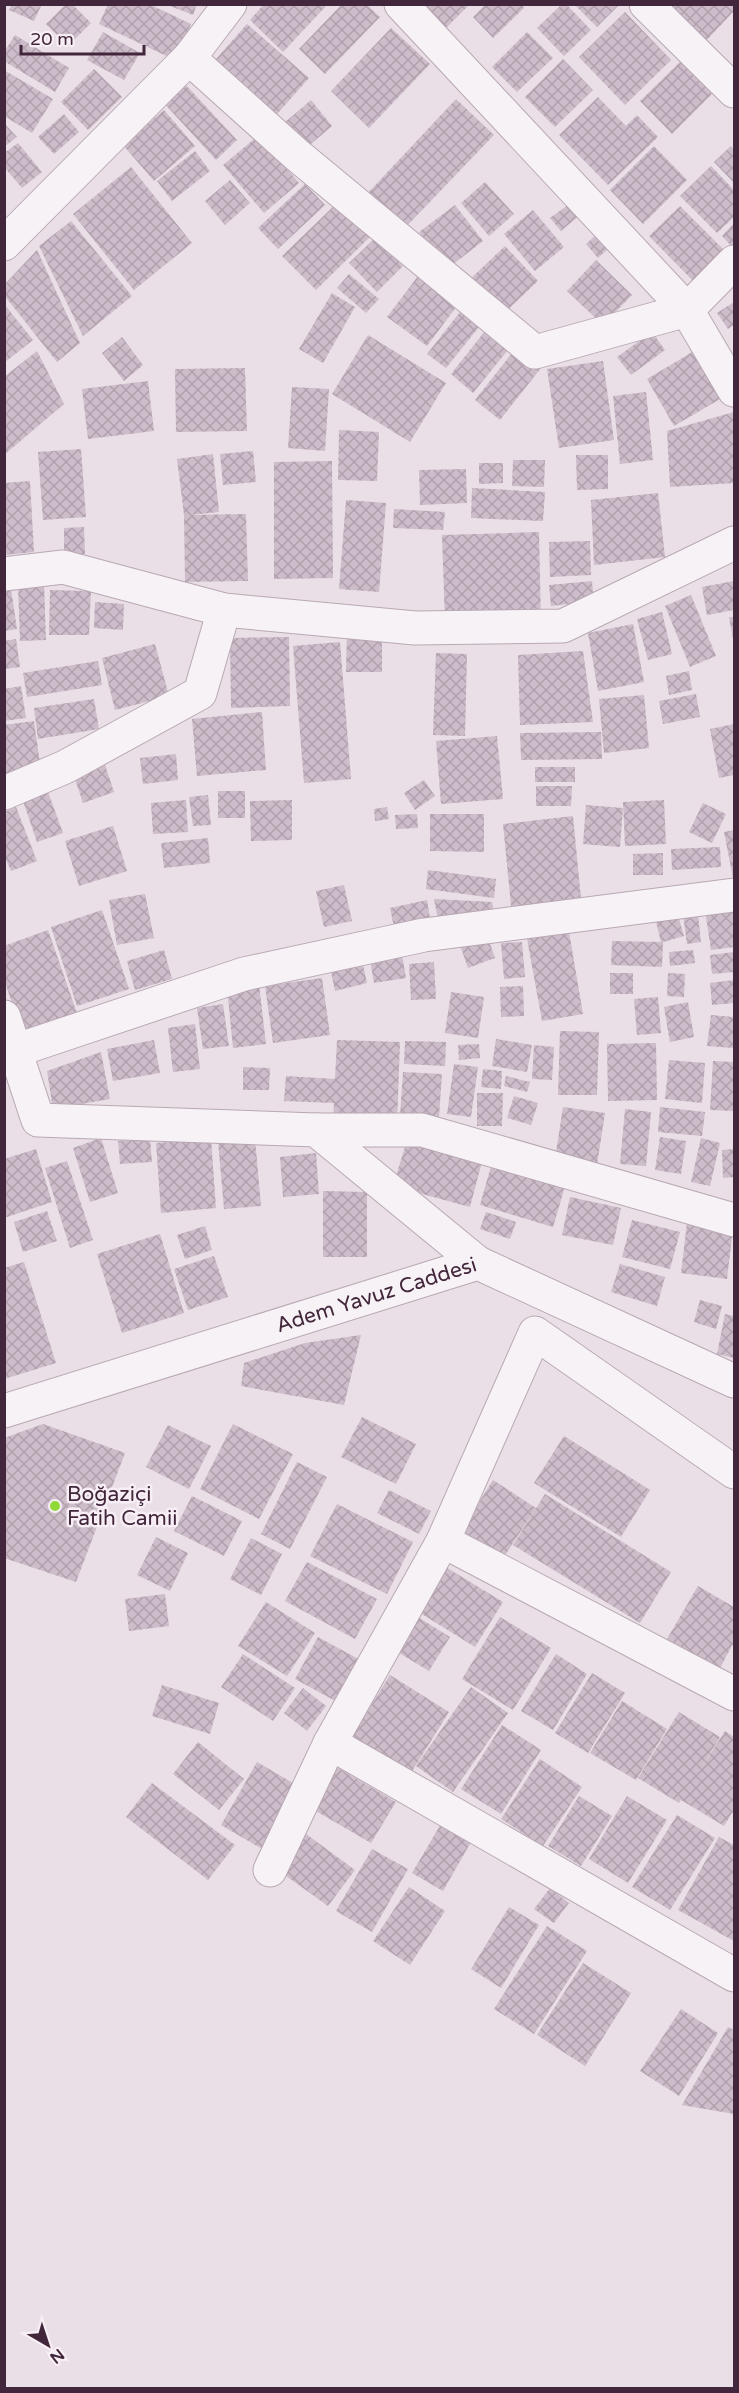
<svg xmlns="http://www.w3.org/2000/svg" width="739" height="2393" font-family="'Varela Round',sans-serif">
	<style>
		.building { fill: url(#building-cross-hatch) }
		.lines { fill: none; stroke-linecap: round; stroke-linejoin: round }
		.minor-casing { stroke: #b8a8b3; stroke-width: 35 }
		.minor { stroke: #f7f2f6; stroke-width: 33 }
		.poi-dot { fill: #90d939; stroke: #f7eff5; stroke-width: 2 }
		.labels { text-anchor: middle; stroke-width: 5; stroke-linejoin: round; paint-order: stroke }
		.street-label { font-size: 21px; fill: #42263b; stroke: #f7eff5 }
		.poi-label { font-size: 21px; fill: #42263b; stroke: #f7eff5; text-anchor: start }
	</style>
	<defs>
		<pattern id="building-cross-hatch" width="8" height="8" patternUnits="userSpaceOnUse" patternTransform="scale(1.5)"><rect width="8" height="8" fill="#cdbcc9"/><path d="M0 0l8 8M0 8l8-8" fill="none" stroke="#b1a1ae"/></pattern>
	</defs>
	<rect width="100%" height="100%" fill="#eadfe7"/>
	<path class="building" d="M12,4h30l-8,17 -25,-11z
		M66,4h6l19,19 -23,23 -22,-22z
		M108,4h41l42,20 -16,36 -76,-36z
		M165,4h32l-4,11z
		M264,4h64l-45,48 -33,-32z
		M342,4h24l14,13 -55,57 -26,-25z
		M418,4h52l-27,27z
		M486,4h35l3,4 -31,30 -20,-21z
		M562,4h4l25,26 -27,26 -27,-28z
		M574,4h46l-23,23z
		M668,4h66v7l-28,30z
		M625,12l46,48 -46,45 -46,-48z
		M247,24l62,54 -39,44 -62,-54z
		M391,28l39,36 -61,64 -38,-37z
		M103,32l37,21 -16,27 -37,-20z
		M527,32l26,26 -36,34 -25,-25z
		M15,35l54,33 -14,24 -51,-31v-9z
		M563,59l30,31 -38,37 -30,-30z
		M680,62l32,32 -40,40 -32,-33z
		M94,69l28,28 -34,33 -27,-28z
		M4,70l49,29 -21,34 -28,-17z
		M184,83l53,57 -21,20 -53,-58z
		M598,97l28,29 11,-11 21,22 -50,48 -49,-50z
		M456,99l38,36 -91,95 -37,-35z
		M311,100l21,26 -27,23 -22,-25z
		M164,110l31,36 -41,35 -31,-36z
		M64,114l15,18 -25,22 -16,-17z
		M4,123l13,14 -13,10z
		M259,135l40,48 -35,30 -41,-48z
		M18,143l24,29 -20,16 -18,-21v-14z
		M654,146l33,34 -44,44 -33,-34z
		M731,146l3,4v33l-20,-21z
		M195,151l15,20 -38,30 -15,-20z
		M711,166l23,24v27l-17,16 -37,-37z
		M131,167l61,76 -58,47 -61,-76z
		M230,180l20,23 -25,22 -20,-24z
		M485,182l29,32 -25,22 -28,-33z
		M305,184l20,21 -47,44 -20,-21z
		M572,202l9,12 -20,17 -11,-13z
		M337,203l33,34 -54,53 -34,-34z
		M455,205l28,36 -36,28 -28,-37z
		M680,206l49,49 -31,31 -49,-50z
		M533,210l31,37 -29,24 -31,-37z
		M71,221l61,75 -49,40 -44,-90z
		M734,223v26l-12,-13z
		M597,234l12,14 -11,10 -12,-14z
		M375,238l28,28 -26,26 -28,-29z
		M505,246l33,35 -38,36 -34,-34z
		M37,250l43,93 -23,19 -53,-67v-10z
		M596,260l36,35 -29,30 -36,-34z
		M421,272l39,30 -33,44 -40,-29z
		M349,274l30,25 -13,14 -29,-25z
		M332,293l23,14 -32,56 -24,-14z
		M734,302v23l-6,4 -11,-16z
		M4,304l29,36 -29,23z
		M464,307l19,15 -37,46 -19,-14z
		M489,326l23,19 -39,48 -22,-19z
		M652,332l13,18 -34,25 -14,-18z
		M368,335l78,48 -36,59 -78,-48z
		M122,337l21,28 -19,16 -22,-28z
		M515,349l26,19 -41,52 -25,-20z
		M37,351l27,53 -60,51v-78z
		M694,351l28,47 -48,28 -27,-47z
		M603,361l11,79 -55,8 -12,-79z
		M245,368l2,63 -71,1 -1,-63z
		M148,381l6,50 -66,8 -6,-50z
		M292,387l37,2 -4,62 -37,-3z
		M646,392l7,68 -33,4 -7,-68z
		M734,412v71l-64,4 -3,-56z
		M339,430l40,2 -2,49 -39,-1z
		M81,449l5,68 -43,3 -5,-68z
		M253,451l3,31 -33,3 -3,-31z
		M213,454l6,58 -30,3 57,-1 2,67 -63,1 -1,-67 -7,-56z
		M576,455h32v34l-31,1z
		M513,460h32l-1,27 -32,-1z
		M332,461l1,117 -59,1v-117z
		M479,463h24v20l-24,1z
		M466,469l1,34 -47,2 -1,-35z
		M30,481l4,71 -30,3v-72z
		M472,488l73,4 -2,29 -72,-3z
		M658,493l7,64 -71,8 -3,-65z
		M346,500l40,3 -7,89 -40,-3z
		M394,509l51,3 -2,18 -50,-2z
		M84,527l1,27 -21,1v-27z
		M539,532l2,89 -96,2 -3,-88z
		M590,541l1,34 -41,2 -1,-35z
		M592,581l2,20 -43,5 -2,-21z
		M734,581v29l-27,5 -5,-28z
		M10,582l7,47 -13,2v-48z
		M44,584l2,56 -26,1 -2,-56z
		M50,590l41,1 -2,44h-40z
		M691,595l25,61 -26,11 -25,-61z
		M95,602l29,2 -1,26 -29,-2z
		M662,612l10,42 -24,6 -11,-41z
		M729,617h5v22h-1z
		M633,624l11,58 -46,9 -10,-58z
		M347,631l35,1v40h-36z
		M289,637l1,69 -59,2 -1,-70z
		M16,639l4,28 -16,2v-28z
		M340,642l11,137 -47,4 -11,-137z
		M155,644l14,52 -54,14 -13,-52z
		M583,651l10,71 -73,3 -2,-70z
		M436,653l31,1 -2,82 -32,-1z
		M98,661l4,24 -75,12 -4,-24z
		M689,671l3,19 -23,5 -3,-19z
		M21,686l5,32 -22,3v-32z
		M696,694l4,23 -37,7 -4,-23z
		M644,695l5,53 -45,5 -5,-54z
		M94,699l5,30 -61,10 -4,-31z
		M262,712l4,58 -69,6 -5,-57z
		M34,721l7,49 -37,6v-51z
		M734,724v51l-15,3 -9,-49z
		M601,732l1,27 -81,1 -1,-27z
		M497,736l6,63 -62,5 -5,-63z
		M176,754l2,26 -35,4 -3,-26z
		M105,765l9,27 -31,11 -9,-27z
		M535,767h40v15h-40z
		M424,780l11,16 -20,14 -11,-17z
		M536,786h36l-1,20h-35z
		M47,789l16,44 -26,9 -15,-44z
		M218,791h27v27h-27z
		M208,795l3,30 -18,1 -4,-29z
		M186,800l2,32 -35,2 -2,-31z
		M292,800v40l-41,1 -1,-40z
		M664,800l2,44 -41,2 -2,-44z
		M703,803l23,11 -14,29 -23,-11z
		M586,805l37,3 -3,39 -37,-3z
		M16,807l21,54 -26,10 -7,-16v-43z
		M387,807l2,12 -14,2 -1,-12z
		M417,814l1,14 -22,1 -1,-14z
		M430,814h54v38l-54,-1z
		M573,816l9,93 -70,7 -9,-92z
		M113,826l14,45 -48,15 -14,-45z
		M734,830v48h-1l-9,-46z
		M208,838l2,25 -46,5 -3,-25z
		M720,847l1,20 -49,3 -1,-21z
		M663,853v22h-30v-21z
		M428,870l68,9 -2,19 -68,-9z
		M344,885l8,36 -28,6 -8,-36z
		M145,894l9,44 -37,7 -8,-45z
		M434,899l58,3 3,18 -55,9z
		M427,900l4,24 -36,8 -5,-24z
		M734,905v42l-23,3 -6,-40z
		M697,906l4,36 -14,2 -5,-37z
		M102,910l27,79 -52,17 -26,-79z
		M677,912l7,24 -21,6 -1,25 -51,-2 1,-24 49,1 -6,-24z
		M568,926l15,88 -41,7 -16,-88z
		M48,930l30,86 -54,20 -20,-56v-34z
		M487,935l8,23 -27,10 -8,-23z
		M522,942l3,35 -21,2 -3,-36z
		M164,950l8,29 -37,11 -8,-29z
		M693,950l2,13 -25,3 -1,-14z
		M734,952v20l-22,2 -2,-19z
		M402,955l4,23 -32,5 -4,-23z
		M434,962l2,37 -25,1 -2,-36z
		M363,965l4,18 -32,8 -4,-19z
		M610,973h23v21h-23z
		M668,973l17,1 -1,23 -17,-1z
		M322,978l8,57 -57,8 -8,-57z
		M734,980v23l-22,2 -2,-22z
		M259,984l7,60 -33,4 -6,-60z
		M523,986l1,30 -23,1 -1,-30z
		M451,992l33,5 -6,41 -33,-5z
		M658,997l3,36 -24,2 -3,-36z
		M688,1002l6,35 -24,5 -6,-35z
		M223,1004l6,42 -26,3 -6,-41z
		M711,1015l23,2v31l-27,-2z
		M195,1024l5,45 -27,3 -5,-44z
		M560,1031l39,1 -2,63h-39z
		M496,1039l36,6 -5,27 -35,-6z
		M154,1040l6,33 -47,8 -6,-32z
		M337,1040l63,2 -3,81 -64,-2 1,-18 -50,-2 2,-25 49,3z
		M405,1041l41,1 -1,24 -41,-2z
		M656,1043l1,57 -49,1 -1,-57z
		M479,1044l1,14 -21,2 -1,-15z
		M534,1045l20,2 -2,33 -20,-1z
		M101,1052l9,47 -57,10 -6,-38z
		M669,1060l36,3 -3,40 -37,-4z
		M713,1061l21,1v49l-24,-1z
		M454,1064l24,3 -7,50 -24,-3z
		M243,1067l27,1 -1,22h-26z
		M483,1069l19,2 -1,18 -20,-2z
		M403,1072l39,2 -3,43 -39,-1z
		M506,1076l24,6 -3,10 -23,-6z
		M477,1093h26l-1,33h-25z
		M514,1096l24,7 -7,22 -24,-7z
		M563,1107l42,6 -8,52 -42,-6z
		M660,1107l45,5 -3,24 -44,-4z
		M625,1109l26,3 -5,54 -26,-2z
		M408,1137l75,21 -13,49 -77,-21z
		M660,1137l26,4 -5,33 -26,-4z
		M101,1138l17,55 -28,9 -17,-54z
		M255,1138l6,68 -37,3 -6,-68z
		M701,1138l19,5 -10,43 -19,-4z
		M150,1139l2,23 -32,2 -2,-23z
		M211,1139l5,69 -55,5 -5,-70z
		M36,1149l16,53 -48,16v-59z
		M734,1149v28l-11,1 -1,-28z
		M316,1153l3,41 -36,3 -3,-40z
		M493,1159l74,21 -14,47 -73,-22z
		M67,1161l26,79 -23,8 -25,-80z
		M323,1191l44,1v65h-44z
		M570,1197l51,11 -8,37 -51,-10z
		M47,1211l10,30 -34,11 -9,-30z
		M486,1212l30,10 -6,17 -30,-10z
		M632,1220l48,12 -10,37 -48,-12z
		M687,1223l46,6 -6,50 -46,-6z
		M205,1226l7,24 -27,9 -8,-24z
		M160,1234l24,79 -62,20 -25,-79z
		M214,1256l14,41 -40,13 -14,-41z
		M24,1262l32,101 -52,16v-111z
		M620,1264l45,13 -8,29 -46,-14z
		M700,1300l22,6 -6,23 -22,-7z
		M725,1314l9,2v42l-17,-4z
		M361,1335l-17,70 -103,-19 3,-23 61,-20z
		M362,1417l54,27 -20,40 -55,-27z
		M43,1424l82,29 -49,129 -72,-24v-120z
		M233,1424l60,30 -34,65 -59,-30z
		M168,1425l43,21 -22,43 -43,-22z
		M564,1436l86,54 -29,47 -87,-54z
		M297,1462l30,15 -37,72 -29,-15z
		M493,1480l43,28 -36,55 -42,-27z
		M389,1490l42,21 -12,23 -42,-21z
		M545,1494l126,78 -31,51 -127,-78z
		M192,1496l50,25 -18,35 -50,-25z
		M337,1504l76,38 -26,52 -77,-38z
		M156,1537l32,16 -18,38 -33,-16z
		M251,1538l31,16 -21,41 -31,-16z
		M307,1562l70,37 -22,40 -70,-38z
		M444,1566l59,36 -28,45 -58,-36z
		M698,1586l36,21v35l-14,26 -53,-29z
		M165,1594l4,32 -40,5 -4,-32z
		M266,1602l49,31 -28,43 -49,-30z
		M413,1614l37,23 -21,34 -38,-23z
		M500,1617l51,31 -38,62 -51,-31z
		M318,1637l44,24 -23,42 -44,-24z
		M243,1654l52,34 -22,33 -52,-34z
		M556,1654l31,20 -34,56 -32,-19z
		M592,1673l33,20 -37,60 -33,-20z
		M390,1675l59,37 -38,61 -59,-37z
		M162,1685l57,18 -9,31 -58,-18z
		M471,1687l37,26 -55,79 -37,-26z
		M303,1688l23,18 -19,25 -23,-18z
		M622,1701l45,28 -31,51 -46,-27z
		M679,1712l41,25 -22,36 27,-42 9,6v73l-10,16 -43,-26 -2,3 -41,-25z
		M502,1725l39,25 -40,64 -40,-25z
		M198,1742l46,37 -25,31 -46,-36z
		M540,1759l42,28 -39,59 -42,-27z
		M257,1762l48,28 -36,63 -48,-28z
		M333,1765l63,37 -25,41 -62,-36z
		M152,1783l83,62 -27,35 -82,-63z
		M579,1796l33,20 -31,50 -33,-20z
		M627,1796l40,24 -39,63 -39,-24z
		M677,1815l38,23 -45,72 -38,-23z
		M441,1824l30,18 -28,49 -31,-18z
		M302,1831l53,39 -27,36 -53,-38z
		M719,1837l15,8v96l-56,-31z
		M372,1849l36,20 -36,63 -36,-21z
		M409,1887l36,24 -35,54 -37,-24z
		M550,1888l19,15 -15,20 -20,-14z
		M509,1907l30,18 -38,63 -30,-19z
		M547,1926l40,25 -53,83 -40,-25z
		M583,1963l48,30 -46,73 -48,-31z
		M681,2009l37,24 -39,63 -39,-25z
		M728,2027l6,3v84l-52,-9z"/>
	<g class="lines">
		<defs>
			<g id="minor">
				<path d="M401,4l286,306 47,80"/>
				<path d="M646,4l88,87"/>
				<path d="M189,58l108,97 238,197 152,-42 47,-48"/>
				<path d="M4,244l185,-186 41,-54"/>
				<path d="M4,574l59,-7 161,43 191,18 148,-2 171,-83"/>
				<path d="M4,793l61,-26 135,-74 24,-83"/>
				<path d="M4,1017l34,103 278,10 162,133"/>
				<path d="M17,1050l227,-76 180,-39 310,-40"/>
				<path d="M316,1130h106l312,90"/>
				<path id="s1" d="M4,1411l474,-148 256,118"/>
				<path d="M443,1541l291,153"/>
				<path d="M330,1743l404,232"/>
				<path d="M270,1870l60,-127 113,-202 92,-208 199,139"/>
			</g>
		</defs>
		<use href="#minor" class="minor-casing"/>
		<use href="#minor" class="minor"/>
	</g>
	<circle class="poi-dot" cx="55" cy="1506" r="6"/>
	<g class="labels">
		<g class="street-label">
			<text dy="7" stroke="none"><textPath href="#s1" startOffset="390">Adem Yavuz Caddesi</textPath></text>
		</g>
		<g class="poi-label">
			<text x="67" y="1501">Boğaziçi<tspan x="67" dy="24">Fatih Camii</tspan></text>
		</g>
	</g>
	<rect width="739" height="2393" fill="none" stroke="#42263b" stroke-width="12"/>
	<g transform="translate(48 2345) rotate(141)" stroke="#f7eff5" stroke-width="4.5" paint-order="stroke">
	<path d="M0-4.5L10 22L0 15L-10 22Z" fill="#42263b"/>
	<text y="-9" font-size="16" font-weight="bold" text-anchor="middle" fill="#42263b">N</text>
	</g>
	<path d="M21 45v9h123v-9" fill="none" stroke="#42263b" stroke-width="3"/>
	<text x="30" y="45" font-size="18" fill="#42263b" stroke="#f7eff5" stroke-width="4.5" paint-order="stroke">20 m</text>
</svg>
